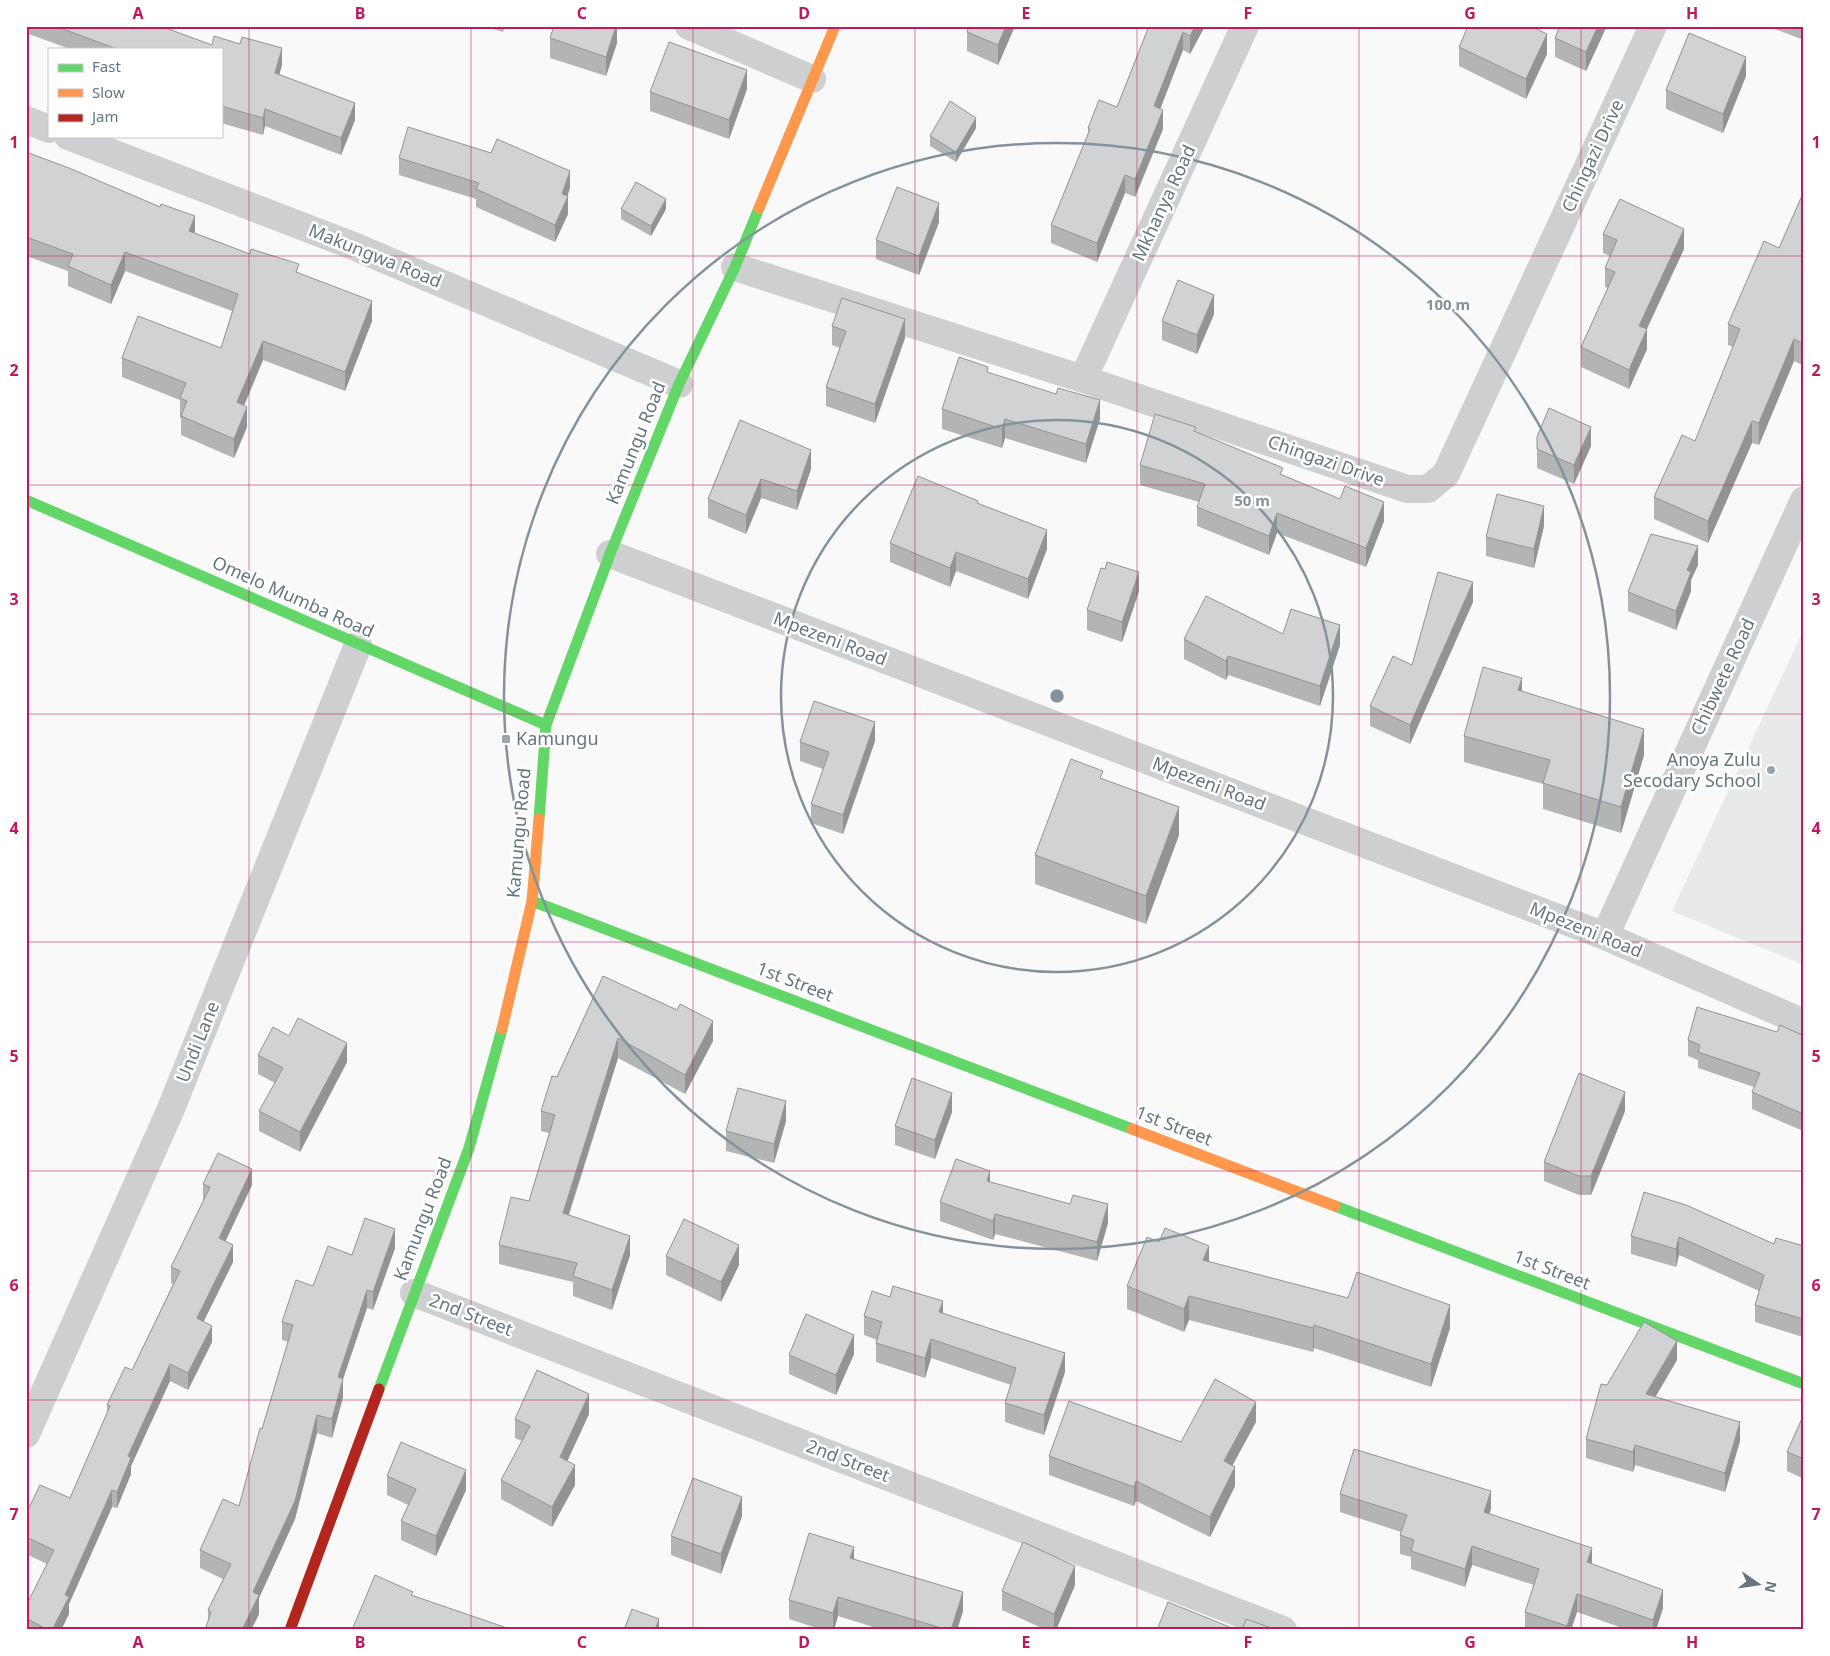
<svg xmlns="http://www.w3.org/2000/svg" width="1830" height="1656" font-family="'Noto Sans',sans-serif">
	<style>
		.built { fill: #e8e9e9 }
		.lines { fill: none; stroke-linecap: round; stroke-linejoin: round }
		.street { stroke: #cecfd0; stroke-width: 28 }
		.fast { stroke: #63d668; stroke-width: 11 }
		.slow { stroke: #ff974d; stroke-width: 11 }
		.jam { stroke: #b3261e; stroke-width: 11 }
		.wall { fill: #b3b5b5 }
		.shaded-wall { fill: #929394 }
		.building { fill: #d0d2d3; stroke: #929394 }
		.grid { fill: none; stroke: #c2185b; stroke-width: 1; stroke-opacity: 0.55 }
		.ring { fill: none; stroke: #84929c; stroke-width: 2.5 }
		.poi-dot { fill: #99a4ac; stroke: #fff; stroke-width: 2 }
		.labels { text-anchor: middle; stroke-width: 5; stroke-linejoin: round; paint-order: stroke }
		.street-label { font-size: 18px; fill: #657683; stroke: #fff }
		.poi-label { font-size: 18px; fill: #657683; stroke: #fff; text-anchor: start }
		.centre { fill: #84929c; stroke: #fff; stroke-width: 2.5 }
		.ring-label { font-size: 15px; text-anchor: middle; font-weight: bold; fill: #84929c; stroke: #fff; stroke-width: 5; stroke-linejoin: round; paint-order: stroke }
		.neatline { fill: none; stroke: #c2185b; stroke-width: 2 }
		.grid-label { font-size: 16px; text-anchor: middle; font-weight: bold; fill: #c2185b }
	</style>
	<rect width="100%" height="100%" fill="#f9f9f9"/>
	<path class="built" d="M1804,629v336l-132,-54z"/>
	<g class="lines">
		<path class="street" d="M689,26l123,53
			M26,120l23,9
			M68,136l283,109 328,139
			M735,267l348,112 324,110h21l18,-15 207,-448
			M1083,379l162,-353
			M610,554l995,382 199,87
			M1605,936l199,-436
			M414,1293l869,337
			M26,1434l144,-323 188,-466"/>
		<path class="fast" d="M26,500l520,225
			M539,819l7,-94 64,-171 69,-170 56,-117 24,-59
			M532,901l600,228
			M1335,1206l469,178
			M379,1389l90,-241 33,-119"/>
		<path class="slow" d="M759,208l76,-182
			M502,1029l30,-128 7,-82
			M1132,1129l203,77"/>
		<path class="jam" d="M290,1630l89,-241"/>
	</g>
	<path class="wall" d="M26,26h134l52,19 70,20 -3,9 76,46 -14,35 -76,-29 -2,9 -42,-12v-74h-151l-44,-16z
		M484,26h21l-2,6z
		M617,26v17l-11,33 -56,-18v-20z
		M969,26h46l-17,39 -31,-14v-19z
		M1148,26h57l-15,28 -7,-4 -23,59 3,20 -28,68 -10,-4 -28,69 -46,-19v-18l37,-90v-7l29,-21 31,-79z
		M1605,26v4l-19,41 -31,-14v-19z
		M1772,26h32v14l-32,-12z
		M1459,47l88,7 -21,45 -67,-33z
		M1746,76l-23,57 -57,-24v-19z
		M747,89l-18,50 -79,-28v-19z
		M976,128l-20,34 -26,-16v-10z
		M26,152l169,81 104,40 73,48 -27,70 -82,-31 -19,46 3,21 -13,31 -53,-23v-17h-1v-18l-58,-23v-19l99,-10 11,-37 -107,-40 -14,33 -43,-18v-15l-42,-15z
		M399,158l171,30 -3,8 1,18 -13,28 -79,-35v-8l-77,-24z
		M1804,191v175l-10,-5 -35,84 -7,-2 -44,100 -54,-24v-22l41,-56 38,-94 -5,-2v-21l51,-76z
		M621,209h45l-15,27 -30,-17z
		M939,222l-20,53 -43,-16v-19z
		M1603,234l81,15 -37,80v20l-18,40 -48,-22v-20l27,-59 -3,-1v-19l5,-12 -7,-3z
		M1214,314l-17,40 -35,-14v-19z
		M832,326l73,12 -30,85 -49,-17v-19l14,-39 -8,-3z
		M988,373l112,46 -14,44 -81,-25 -3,10 -60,-19v-20z
		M740,420l71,49 -14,41 -36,-12 -15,36 -38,-16v-19z
		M1196,432l87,44 101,45 -18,46 -89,-34 -8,22 -72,-29v-19l2,-5 -59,-17v-20z
		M1537,437l54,9 -17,38 -37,-16z
		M978,503l69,46 -19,50 -72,-28 -6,16 -60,-25v-19z
		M1544,526l-10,42 -48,-12v-19z
		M1698,565l-7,15v11l-15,39 -48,-19v-19z
		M1105,569l34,22 -17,51 -35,-12v-20z
		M1473,602l-63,142 -40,-18v-20l42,-41z
		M1283,634l57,11 -20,61 -92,-31 -2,5 -42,-21v-20z
		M1522,691l122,64 -23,78 -78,-24v-25l-79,-22v-26z
		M875,741l-32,93 -32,-11v-19l12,-35 -23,-8v-19z
		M1103,779l76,56 -33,89 -111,-40v-29z
		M603,976l110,65 -28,53 -67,-36 -49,157 61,40 -18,55 -39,-14v-14l-74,-18v-19l30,-44 20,-68 -8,-2v-20z
		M1777,1032l27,4 -3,94 -49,-21v-17l2,-5 -56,-19v-8l-10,-4v-16z
		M258,1055l89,7 -47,90 -41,-21v-20l16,-28 -17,-9z
		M1625,1111l-34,84h-12l-35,-14v-19z
		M952,1112l-17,47 -40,-14v-19z
		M786,1121l-12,42 -48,-12v-20z
		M990,1182l118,41 -11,38 -102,-27 -2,6 -53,-19v-19z
		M203,1184l49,1 -27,56 8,21 -30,60 9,20 -24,48 -18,-9 -39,85v8l-14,34 -5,-1 -43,97v10l-8,16h-35v-24l21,-42 -21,-10v-40l44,-16 37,-84v-9l25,-35 41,-86 -2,-1v-16l33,-66 -1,-1z
		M1644,1192l130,52 30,2v87l-1,4 -48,-15v-17l4,-14 -80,-36 -3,12 -45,-13v-18z
		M395,1248l-22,62 -6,-2 -24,71v18l-11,41 -15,-5 -22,86 -36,79v16l-8,16h-46l3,-8v-12l15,-31 -23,-11v-18l39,-44 49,-164 -6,-2v-18l31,-36 39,-31z
		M666,1256l73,9 -18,37 -55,-27z
		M1209,1262l241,66 -19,59 -117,-39 -1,4 -124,-32 -5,12 -57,-23v-23z
		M943,1314l122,58 -21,63 -39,-13v-19l6,-18 -80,-27 -6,20 -49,-16v-19l1,-3 -13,-5v-19z
		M854,1354l-18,41 -47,-21v-19z
		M1677,1360l-22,37 85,44 -15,51 -90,-27 -2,7 -47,-14v-19l21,-54z
		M589,1414l-22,47 8,24 -23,42 -51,-28v-19l21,-39 -7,-3v-19z
		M1804,1414v65l-17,-8v-19z
		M1256,1422l-24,44 3,20 -25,51 -74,-36 -2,5 -85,-31v-19l132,-14z
		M387,1476l79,14 -30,66 -35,-16v-19l7,-16 -21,-10z
		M1340,1494l151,15 -2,5 103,50 71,44 -7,22h-28l-51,-18 -6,18h-46v-18l9,-27 -62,-20 -7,22 -54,-18v-12l-11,-3v-19l1,-3 -61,-20z
		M742,1516l-21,58 -50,-19v-19z
		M854,1559l109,52 -6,19h-74l-45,-14 -4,14h-11l-34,-11v-19z
		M1075,1585l-19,45h-10l-44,-20v-19z"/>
	<path class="shaded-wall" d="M616,26h1v17l-11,33v-19z
		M1006,26h9l-17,39v-20z
		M1195,26h10l-15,28v-18z
		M1598,26h7v4l-19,41v-19z
		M1183,32v18l-29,75v-19z
		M1547,34v20l-21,45v-20z
		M282,48v17l-7,25v-17z
		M1746,57v19l-23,57v-19z
		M747,70v19l-18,50v-19z
		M355,103v17l-14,35v-17z
		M265,109v17l-2,9v-17z
		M1163,110v19l-28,68v-18z
		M976,118v10l-20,34v-10z
		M570,171v17l-6,18 4,-10v18l-13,28v-17l7,-31z
		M1125,175v18l-28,69v-19z
		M666,199v10l-15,27v-10z
		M939,203v19l-20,53v-19z
		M195,216v20l-6,-5z
		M1684,229v20l-45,96v-19z
		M125,252v19l-14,33v-19z
		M1214,295v19l-17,40v-19z
		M372,301v20l-27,70v-19z
		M905,319v19l-30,85v-19z
		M1647,329v20l-18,40v-19z
		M1794,339v22l-35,84v-22z
		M263,341v19l-26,62v-20z
		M1100,400v19l-14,44v-19z
		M247,407v20l-13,31v-19z
		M1005,419v19l-3,10v-19z
		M1752,421v22l-44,100v-22z
		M1591,427v19l-17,38v-19z
		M811,450v19l-14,41v-19z
		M761,479v19l-15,36v-19z
		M1384,502v19l-18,46v-19z
		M1544,506v20l-10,42v-19z
		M1277,513v20l-8,22v-19z
		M1047,530v19l-19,50v-20z
		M1698,546v19l-7,15v11l-15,39v-19l11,-41z
		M956,552v19l-6,16v-19z
		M1139,572v19l-17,51v-20z
		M1473,582v20l-63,142v-19z
		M1340,625v20l-20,61v-20z
		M1228,656v19l-2,5v-19z
		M1522,678v26l-4,-14z
		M875,722v19l-32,93v-19z
		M1644,729v26l-23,78v-26z
		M1179,807v28l-33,89v-28z
		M713,1021v20l-28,53v-19z
		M618,1038v20l-55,174v-19z
		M347,1043v19l-47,90v-20z
		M1625,1092v19l-34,84v-19z
		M952,1093v19l-17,47v-19z
		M786,1101v20l-12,42v-19z
		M1804,1106v17l-3,7v-17z
		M252,1169v16l-33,70v-17z
		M990,1171v20l-3,-10z
		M1108,1204v19l-11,38v-19z
		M995,1214v20l-2,6v-19z
		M395,1229v19l-22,62v-18z
		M630,1236v19l-18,55v-20z
		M1679,1237v18l-3,12v-18z
		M233,1245v17l-36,73v-17z
		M739,1245v20l-18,37v-20z
		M1209,1246v23l-6,-9z
		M367,1290v18l-24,71v18l-11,41v-19l6,-42z
		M1189,1296v24l-5,12v-23z
		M943,1301v19l-4,-8z
		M1450,1305v23l-19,59v-23z
		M1804,1315v18l-1,4v-18z
		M1314,1325v23l-1,4v-24z
		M212,1326v16l-24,48v-17z
		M854,1335v19l-18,41v-20z
		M931,1339v19l-6,20v-20z
		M1677,1341v19l-31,53v-19z
		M1065,1353v19l-21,63v-20z
		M170,1364v17l-39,85v8l-14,34v-16l11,-36z
		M589,1394v20l-29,63v-20z
		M1256,1402v20l-32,59v-20z
		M317,1415v18l-22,86 -36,79v16l-8,16h-9l11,-38z
		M1740,1422v19l-15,51v-19z
		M1635,1445v20l-2,7v-20z
		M575,1465v20l-23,42v-20z
		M1235,1467v19l-25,51v-20z
		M466,1470v20l-30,66v-20z
		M1136,1481v20l-2,5v-19z
		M112,1490v17l-43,97v10l-8,16h-9l13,-35z
		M1491,1491v18l-7,21v-18z
		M742,1497v19l-21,58v-20z
		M1472,1546v19l-7,22v-18z
		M854,1547v19l-4,-8z
		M1592,1548v19l-5,-5z
		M1075,1566v19l-19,45h-2v-16z
		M1663,1590v18l-7,22h-3v-10z
		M963,1592v19l-6,19h-6z
		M1577,1594v18l-6,18h-4v-4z
		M838,1597v19l-4,14h-1v-17z
		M659,1619v11h-4z"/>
	<path class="building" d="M55,26h105l52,19 2,-9 26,8 2,-7 40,11 -7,25 80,30 -14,35 -76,-29 -2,9 -42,-12v-57h-104z
		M554,26h62l-10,31 -56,-19z
		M969,26h37l-8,19 -31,-13z
		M1149,26h46l-5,10 -7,-4 -29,74 9,4 -28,69 -10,-4 -28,68 -46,-18 39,-96 -2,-1 11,-28 18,7z
		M1468,26h62l17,8 -21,45 -67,-32z
		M1560,26h38l-12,26 -31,-14z
		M1689,33l57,24 -23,57 -57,-24z
		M669,42l78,28 -18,50 -79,-28z
		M950,101l26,17 -20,34 -26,-16z
		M408,127l83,26 6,-14 73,32 -8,23 6,2 -13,29 -79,-36 3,-6 -80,-25z
		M26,152l43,16 91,39 1,-3 34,12 -6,15 61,23 1,-5 48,15 -3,8 76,29 -27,71 -82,-31 -26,61 10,5 -13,32 -53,-23 6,-15 -7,-3 6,-15 -64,-25 16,-42 83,32 17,-54 -113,-42 -14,33 -43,-19 5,-12 -47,-17z
		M636,182l30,17 -15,27 -30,-17z
		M897,187l42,16 -20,53 -43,-16z
		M1804,191v153l-10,-5 -35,84 -7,-2 -44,100 -54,-24 28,-62 13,6 45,-112 -12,-5 36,-83 15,7z
		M1620,199l64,30 -45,97 8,3 -18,41 -48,-23 34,-75 -10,-4 12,-28 -14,-6z
		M1178,280l36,15 -17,40 -35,-14z
		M842,298l63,21 -30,85 -49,-17 20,-56 -14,-5z
		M959,357l29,10 -1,5 69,22 2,-6 42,12 -14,44 -81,-25 -3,10 -60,-20z
		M1549,408l42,19 -17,38 -37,-16v-12z
		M1155,414l41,13 -2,4 89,37 -3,6 60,25 5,-13 39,16 -18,46 -89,-35 -8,23 -72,-29 8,-23 -65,-19z
		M740,420l71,30 -14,41 -36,-12 -15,36 -38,-16z
		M918,476l60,25 -1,2 70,27 -19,49 -72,-27 -6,16 -60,-25z
		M1497,494l47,12 -10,43 -48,-12z
		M1651,534l47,12 -11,24 4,2 -15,39 -48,-19z
		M1107,562l32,10 -17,50 -35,-12 14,-42 4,1z
		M1438,572l35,10 -63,143 -40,-19 23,-50 19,9z
		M1206,596l77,38 8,-25 49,16 -20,61 -92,-30 -2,5 -42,-22z
		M1483,667l39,11 -4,12 126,39 -23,78 -78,-24 7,-23 -86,-24z
		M814,701l61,21 -32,93 -32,-11 18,-52 -29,-10z
		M1071,759l32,12 -3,7 79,29 -33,89 -111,-41z
		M603,976l74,34 3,-6 33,17 -28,54 -67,-37 -55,175 67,23 -18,54 -39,-14 4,-13 -78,-18 12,-48 18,4 26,-86 -14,-4 11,-35 5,1z
		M1697,1007l80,25 3,-7 24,11v70l-3,7 -49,-21 8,-19 -62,-21 2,-7 -12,-5z
		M298,1018l49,25 -47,89 -41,-21 24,-43 -25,-13 15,-28 16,9z
		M1579,1073l46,19 -34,84h-12l-35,-14z
		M912,1078l40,15 -17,47 -40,-14z
		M738,1088l48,13 -12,43 -48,-13z
		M218,1153l34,16 -33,69 14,7 -36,73 15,8 -24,47 -18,-9 -42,92 3,2 -14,34 -5,-2 -47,105 4,2 -17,33h-4l-22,-12v-12l28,-56 -28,-13v-23l14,-29 30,13 40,-92 -3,-1 18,-38 7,3 48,-99 -9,-4 39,-80 -7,-3z
		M956,1159l34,12 -3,10 83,23 3,-9 35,9 -11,38 -102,-28 -2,7 -53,-19z
		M1644,1192l42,13 88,39 2,-6 28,8v69l-1,4 -48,-14 9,-30 -85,-38 -3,12 -45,-13z
		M365,1218l30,11 -22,63 -6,-2 -29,87 5,2 -11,40 -15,-4 -22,86 -42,91 6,3 -17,35h-37l6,-18 -3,-2 23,-46 -31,-14 23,-51 16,7 21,-78 2,1 31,-104 -11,-3 14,-42 17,6 15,-40 24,9z
		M684,1219l55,26 -18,37 -55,-26z
		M1165,1228l44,18 -6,14 145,38 9,-26 93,33 -19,59 -117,-39 -1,3 -124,-32 -5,13 -57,-23 20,-49 12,5z
		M893,1286l50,15 -4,11 126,41 -21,62 -39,-12 11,-35 -85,-29 -6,19 -49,-15 6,-21 -18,-6 8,-25 18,6z
		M806,1314l48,21 -18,40 -47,-20z
		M1644,1322l33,19 -31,53 94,28 -15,51 -90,-28 -2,7 -47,-13 15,-55 6,1z
		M537,1370l52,24 -29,63 15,8 -23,42 -51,-27 29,-54 -15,-7z
		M1215,1379l41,23 -32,59 11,6 -25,50 -74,-36 -2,6 -85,-31 20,-55 112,41z
		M1804,1414v45l-17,-7z
		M401,1442l65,28 -30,66 -35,-15 15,-32 -29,-13z
		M1354,1449l137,42 -7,21 108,36 -5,14 76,28 -10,30 -76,-26 -10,32 -42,-14 14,-43 -67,-23 -7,23 -54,-18 3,-11 -14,-5 7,-20 -67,-21z
		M693,1478l49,19 -21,57 -50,-18z
		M809,1533l45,14 -4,11 113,34 -12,38h-3l-110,-33 -5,16 -44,-13z
		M1023,1542l52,24 -21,48 -52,-23z
		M375,1575l38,17 -2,3 96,33 -1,2h-154z
		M1168,1602l69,28h-80z
		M632,1609l27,10 -4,11h-31z
		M1246,1619l31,11h-35z"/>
	<path class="grid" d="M249,26v1604M471,26v1604M693,26v1604M915,26v1604M1137,26v1604M1359,26v1604M1581,26v1604M26,256h1778M26,485h1778M26,714h1778M26,942h1778M26,1171h1778M26,1400h1778"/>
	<g class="ring">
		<circle cx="1057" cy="696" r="276"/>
		<circle cx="1057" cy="696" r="553"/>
	</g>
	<g class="poi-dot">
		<rect x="501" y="734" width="10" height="10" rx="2.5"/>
		<circle cx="1771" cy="770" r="5"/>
	</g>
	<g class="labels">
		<g class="street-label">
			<text transform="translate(1593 156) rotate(-65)" y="6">Chingazi Drive</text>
			<text transform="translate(1164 203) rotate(-65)" y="6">Mkhanya Road</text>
			<text transform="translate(375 256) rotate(22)" y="6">Makungwa Road</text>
			<text transform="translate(636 443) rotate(-68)" y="6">Kamungu Road</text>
			<text transform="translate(1326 461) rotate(19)" y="6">Chingazi Drive</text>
			<text transform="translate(293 597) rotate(24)" y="6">Omelo Mumba Road</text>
			<text transform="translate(830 639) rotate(21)" y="6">Mpezeni Road</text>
			<text transform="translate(1723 677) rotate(-65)" y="6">Chibwete Road</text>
			<text transform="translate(1209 784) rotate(21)" y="6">Mpezeni Road</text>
			<text transform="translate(519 833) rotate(-85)" y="6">Kamungu Road</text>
			<text transform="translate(1586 930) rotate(22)" y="6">Mpezeni Road</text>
			<text transform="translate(795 982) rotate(21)" y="6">1st Street</text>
			<text transform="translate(198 1042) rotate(-68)" y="6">Undi Lane</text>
			<text transform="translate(1174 1126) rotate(21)" y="6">1st Street</text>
			<text transform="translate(423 1219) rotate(-69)" y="6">Kamungu Road</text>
			<text transform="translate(1552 1270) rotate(21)" y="6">1st Street</text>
			<text transform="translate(471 1315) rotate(21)" y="6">2nd Street</text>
			<text transform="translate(848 1461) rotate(21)" y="6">2nd Street</text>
		</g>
		<g class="poi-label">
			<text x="516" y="745">Kamungu</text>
			<text x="1761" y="766" text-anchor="end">Anoya Zulu<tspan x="1761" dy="21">Secodary School</tspan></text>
		</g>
	</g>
	<circle cx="1057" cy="696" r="8" class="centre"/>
	<g class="ring-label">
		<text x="1448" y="310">100 m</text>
		<text x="1252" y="506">50 m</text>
	</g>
	<rect width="1830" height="1656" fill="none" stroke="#ffffff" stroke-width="55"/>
	<rect x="48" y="48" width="175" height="90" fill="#ffffff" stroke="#c1c8cd"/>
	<rect x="58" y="64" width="25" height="8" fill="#63d668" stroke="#c1c8cd"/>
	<text x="92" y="72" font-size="15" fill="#657683">Fast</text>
	<rect x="58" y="89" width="25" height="8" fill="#ff974d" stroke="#c1c8cd"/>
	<text x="92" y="98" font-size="15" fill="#657683">Slow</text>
	<rect x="58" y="114" width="25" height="8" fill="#b3261e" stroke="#c1c8cd"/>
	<text x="92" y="122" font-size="15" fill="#657683">Jam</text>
	<g transform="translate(1758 1584) rotate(103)" stroke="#ffffff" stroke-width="4" paint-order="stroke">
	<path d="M0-4L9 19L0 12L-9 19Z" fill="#657683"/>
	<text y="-8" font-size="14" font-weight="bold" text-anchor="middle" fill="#657683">N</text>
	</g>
	<rect x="28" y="28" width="1774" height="1600" class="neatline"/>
	<g class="grid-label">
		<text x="138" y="19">A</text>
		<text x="360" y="19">B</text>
		<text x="582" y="19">C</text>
		<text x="804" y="19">D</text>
		<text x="1026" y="19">E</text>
		<text x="1248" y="19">F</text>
		<text x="1470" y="19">G</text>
		<text x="1692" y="19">H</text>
		<text x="14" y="148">1</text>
		<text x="1816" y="148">1</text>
		<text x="14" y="376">2</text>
		<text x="1816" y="376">2</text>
		<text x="14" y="605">3</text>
		<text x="1816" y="605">3</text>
		<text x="14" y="834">4</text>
		<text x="1816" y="834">4</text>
		<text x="14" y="1062">5</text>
		<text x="1816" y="1062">5</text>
		<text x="14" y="1291">6</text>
		<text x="1816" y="1291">6</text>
		<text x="14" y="1520">7</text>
		<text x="1816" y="1520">7</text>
		<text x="138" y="1648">A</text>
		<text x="360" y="1648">B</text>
		<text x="582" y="1648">C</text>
		<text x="804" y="1648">D</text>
		<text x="1026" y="1648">E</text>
		<text x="1248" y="1648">F</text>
		<text x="1470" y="1648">G</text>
		<text x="1692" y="1648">H</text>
	</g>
</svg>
